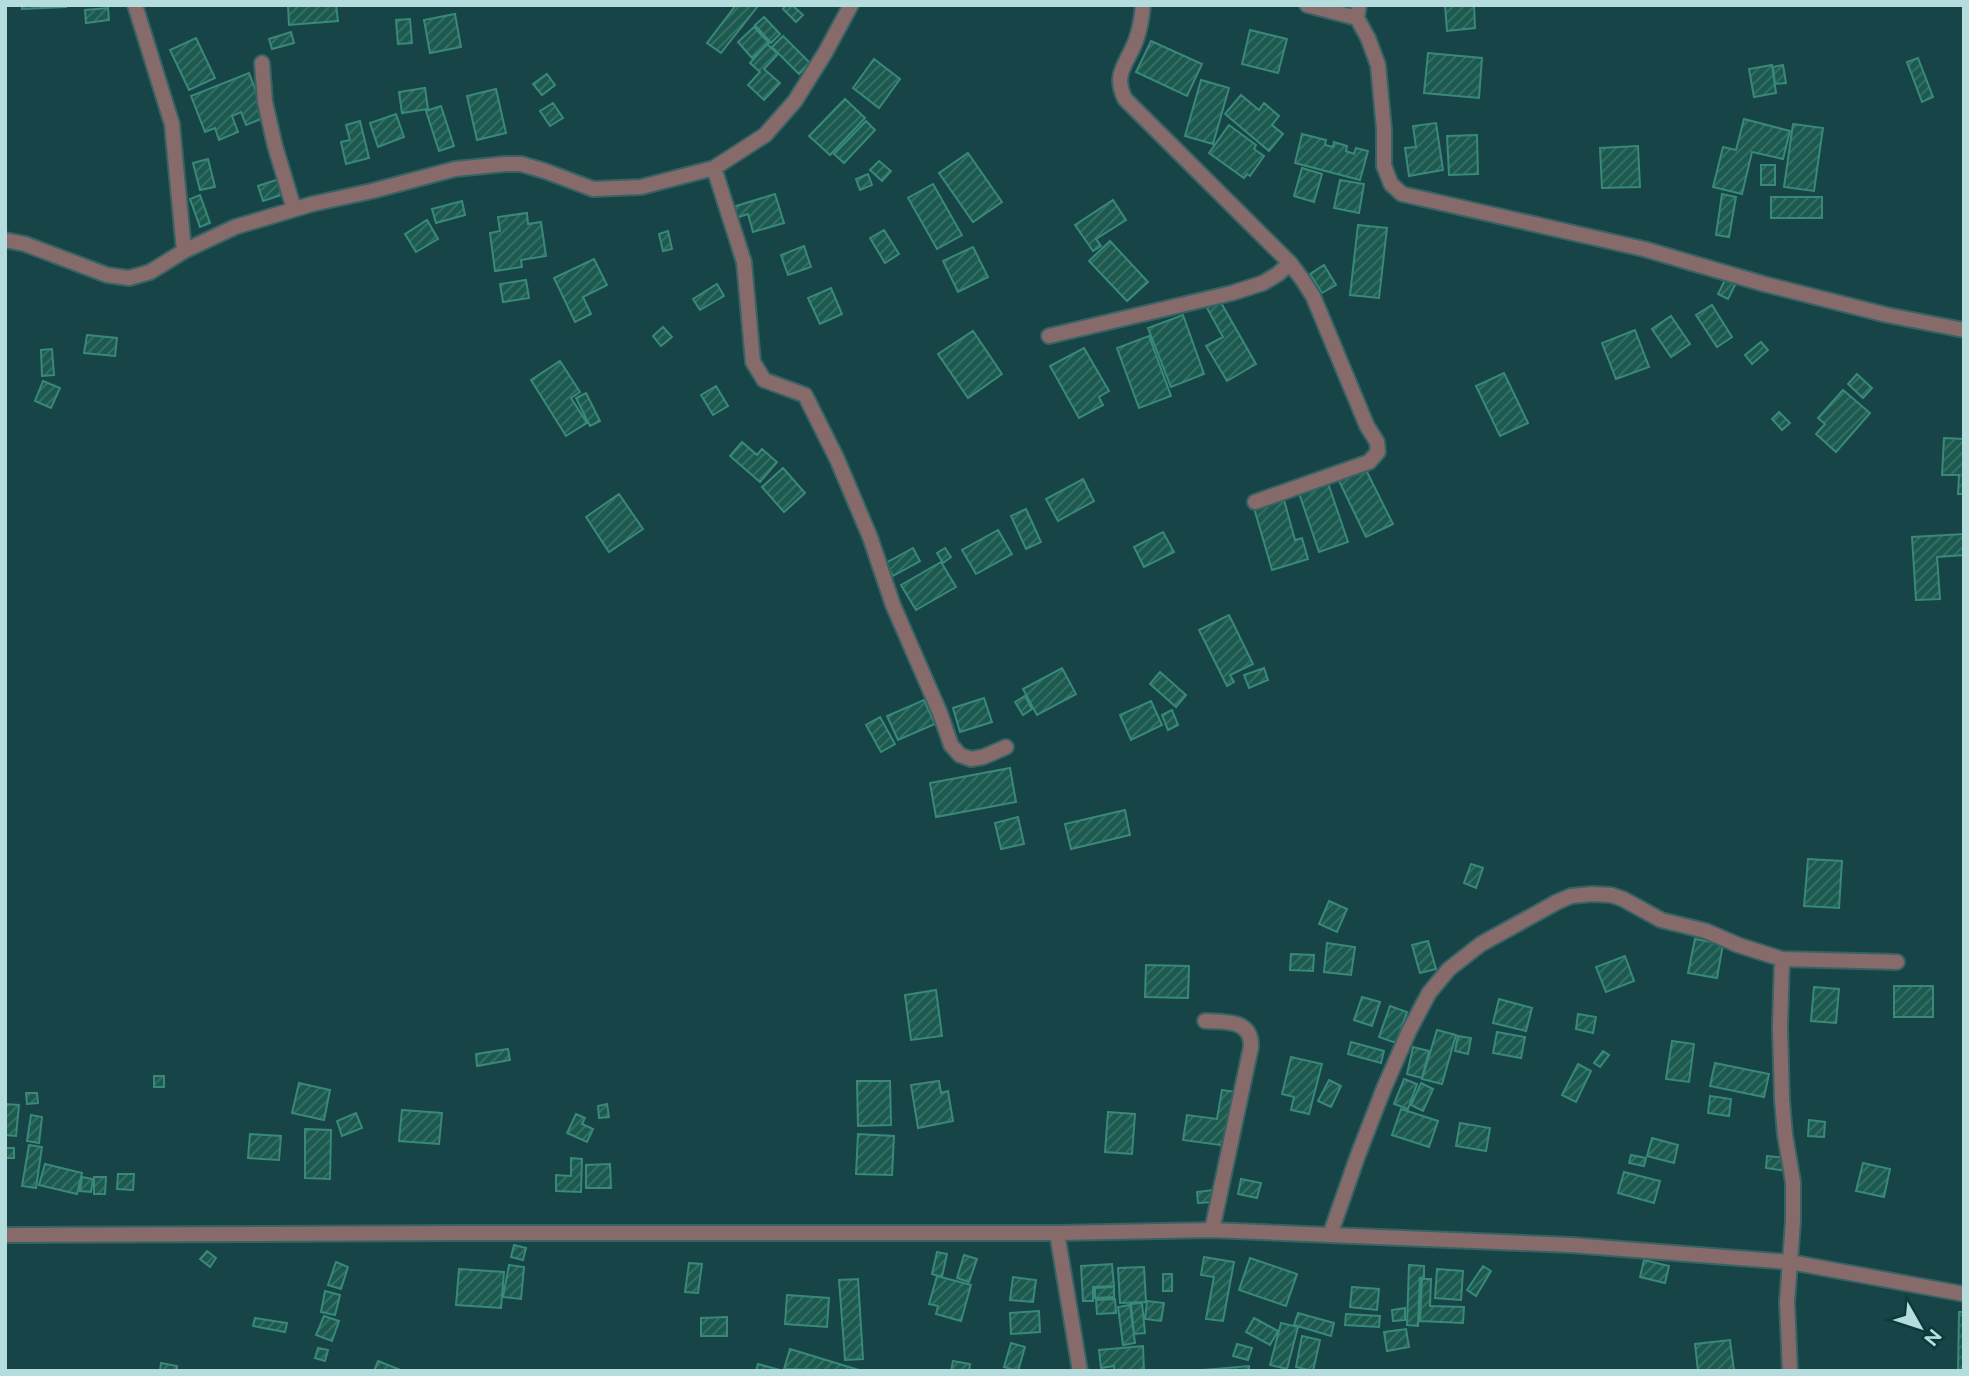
<svg xmlns="http://www.w3.org/2000/svg" width="1969" height="1376" font-family="Raleway,sans-serif">
	<style>
		.building { fill: url(#building-hatch); stroke: #39897a; stroke-width: 2 }
		.lines { fill: none; stroke-linecap: round; stroke-linejoin: round }
		.minor-casing { stroke: #376364; stroke-width: 18 }
		.tertiary-casing { stroke: #376364; stroke-width: 18 }
		.minor { stroke: #876b6a; stroke-width: 14 }
		.tertiary { stroke: #876b6a; stroke-width: 14 }
	</style>
	<defs>
		<pattern id="building-hatch" width="6" height="6" patternUnits="userSpaceOnUse" patternTransform="scale(1.75)"><rect width="6" height="6" fill="#1c5a4f"/><path d="M-1 1l2-2M0 6l6-6M5 7l2-2" fill="none" stroke="#3b7168"/></pattern>
	</defs>
	<rect width="100%" height="100%" fill="#174446"/>
	<path class="building" d="M22,5h44v2l-44,2z
		M288,5h48l2,16 -49,4z
		M736,5l22,1 -37,47 -14,-10z
		M786,5h6l11,10 -7,7 -13,-13z
		M1445,5h29l1,23 -28,3z
		M108,8l1,12 -23,3 -1,-13z
		M455,14l6,33 -31,6 -6,-33z
		M764,17l16,17 -9,9 -16,-18z
		M410,19l2,24 -14,1 -2,-24z
		M754,27l15,16 -17,15 -14,-16z
		M1250,30l37,9 -9,34 -36,-9z
		M291,32l3,11 -22,6 -3,-10z
		M783,36l27,27 -11,11 -27,-27z
		M196,38l19,40 -26,12 -19,-40z
		M1151,41l51,23 -15,32 -51,-24z
		M767,44l11,10 -14,15 16,14 -16,17 -16,-15 12,-13 -10,-9z
		M1428,53l54,5 -3,40 -55,-5z
		M1918,58l15,39 -11,5 -15,-40z
		M874,59l26,20 -21,29 -26,-20z
		M1772,65l4,28 -22,4 -5,-28z
		M1783,65l3,18 -11,1 -2,-17z
		M249,73l17,44 -20,8 -5,-13 -9,4 6,16 -19,8 -4,-12 -10,4 -14,-36z
		M547,74l8,11 -13,10 -9,-11z
		M1201,80l28,8 -16,56 -28,-8z
		M425,88l3,21 -26,4 -3,-21z
		M496,89l10,44 -29,7 -10,-44z
		M1241,95l18,15 5,-7 15,13 -7,9 11,9 -14,17 -44,-37z
		M845,99l20,19 -35,37 -21,-19z
		M553,103l10,15 -13,8 -10,-15z
		M441,106l13,40 -15,5 -13,-40z
		M396,114l8,23 -26,10 -8,-24z
		M1744,119l46,12 -7,28 -31,-7 -10,42 -29,-7 10,-40 13,3z
		M360,121l9,37 -23,6 -5,-22 9,-2 -4,-15z
		M866,121l9,9 -31,33 -10,-9z
		M1436,123l7,47 -34,6 -4,-28 11,-1 -3,-21z
		M1793,124l30,4 -9,63 -30,-4z
		M1229,125l27,20 -2,4 10,7 -14,20 -3,-2 -3,4 -35,-25z
		M1302,134l24,6 -1,5 8,2 1,-5 13,4 -1,5 8,3 2,-6 12,3 -8,29 -65,-17z
		M1477,135l1,39 -29,1 -2,-39z
		M1638,146l2,41 -38,1 -2,-40z
		M968,153l34,49 -29,20 -34,-49z
		M208,159l7,28 -15,3 -7,-27z
		M879,161l12,10 -9,10 -12,-11z
		M1761,165h14v20h-14z
		M1302,168l20,6 -8,28 -20,-6z
		M868,174l4,11 -12,5 -4,-11z
		M279,179l5,15 -21,7 -5,-15z
		M1340,180l24,4 -5,29 -25,-5z
		M933,184l29,51 -25,14 -29,-51z
		M775,194l9,29 -31,9 -5,-18 -12,4 -3,-11z
		M1722,194l14,3 -7,40 -13,-2z
		M200,195l10,28 -10,4 -10,-28z
		M1771,197h51v21h-51z
		M1113,200l13,20 -30,19 5,7 -8,5 -18,-26z
		M462,201l3,14 -29,8 -4,-14z
		M527,213l1,11 13,-2 5,34 -25,4 1,7 -27,4 -5,-38 10,-2 -2,-14z
		M427,220l11,19 -22,13 -11,-18z
		M1358,225l29,3 -8,70 -29,-3z
		M884,230l15,24 -14,9 -15,-25z
		M668,231l4,18 -9,2 -4,-17z
		M1110,241l38,41 -21,19 -38,-40z
		M804,246l7,21 -23,8 -7,-20z
		M973,247l15,30 -30,15 -15,-31z
		M594,259l13,26 -24,12 8,17 -16,8 -21,-44z
		M1324,265l12,20 -14,8 -12,-19z
		M1727,276l10,5 -9,18 -10,-5z
		M526,280l3,18 -26,4 -3,-18z
		M717,284l7,12 -24,14 -7,-11z
		M831,288l11,26 -22,10 -12,-26z
		M1220,301l36,63 -29,17 -21,-35 17,-9 -16,-29z
		M1712,305l20,32 -15,10 -21,-32z
		M1183,315l21,59 -33,13 -23,-59z
		M1671,316l19,28 -19,13 -19,-28z
		M663,327l9,10 -11,9 -8,-10z
		M1635,330l14,37 -33,12 -14,-36z
		M973,331l29,43 -34,24 -30,-44z
		M87,335l30,3 -2,18 -31,-3z
		M1149,336l22,60 -32,12 -22,-60z
		M1761,342l7,8 -16,14 -7,-9z
		M1084,348l25,43 -10,6 4,8 -24,13 -29,-52z
		M52,349l2,26 -12,1 -1,-26z
		M560,361l20,31 -9,6 16,25 -21,13 -35,-56z
		M1504,373l24,50 -28,13 -24,-50z
		M1857,374l15,14 -9,10 -15,-14z
		M43,381l17,7 -9,20 -16,-7z
		M716,386l12,20 -15,9 -12,-20z
		M1843,390l27,23 -34,39 -20,-18 9,-10 -7,-6z
		M586,393l14,28 -10,5 -14,-28z
		M1779,412l11,11 -8,7 -10,-11z
		M1944,438l20,1v55h-6l1,-19h-17z
		M742,442l15,13 5,-6 15,13 -17,20 -30,-26z
		M783,468l22,25 -21,19 -22,-25z
		M1365,468l28,56 -27,13 -27,-56z
		M1083,479l11,22 -36,20 -12,-22z
		M1328,483l20,59 -29,10 -20,-59z
		M619,494l24,35 -34,23 -23,-35z
		M1284,500l11,40 7,-2 6,21 -36,11 -18,-62z
		M1026,509l15,33 -15,7 -15,-33z
		M998,530l14,24 -36,20 -14,-24z
		M1163,532l11,20 -30,15 -10,-20z
		M1964,534v21l-27,2 3,42 -24,1 -4,-63z
		M913,548l7,13 -27,15 -7,-13z
		M945,548l6,9 -8,6 -6,-10z
		M941,562l15,25 -40,23 -15,-25z
		M1229,615l24,49 -23,11 4,7 -7,4 -28,-56z
		M1062,668l14,26 -39,21 -14,-26z
		M1264,668l4,12 -19,8 -5,-13z
		M1160,672l26,23 -10,12 -26,-23z
		M1025,696l7,13 -9,6 -8,-13z
		M984,698l8,24 -32,10 -7,-24z
		M924,700l11,24 -37,16 -11,-24z
		M1151,701l11,24 -31,15 -11,-25z
		M1172,710l6,15 -10,5 -6,-15z
		M880,717l15,27 -14,8 -15,-27z
		M1010,768l6,34 -80,15 -6,-34z
		M1125,810l5,25 -59,14 -6,-25z
		M1018,817l6,27 -23,5 -6,-26z
		M1808,859l34,2 -3,47 -35,-2z
		M1471,864l12,4 -7,20 -12,-5z
		M1329,901l18,8 -10,23 -18,-8z
		M1695,939l28,5 -6,34 -29,-5z
		M1428,941l8,28 -16,4 -8,-28z
		M1327,943l28,4 -4,28 -27,-3z
		M1291,954l23,1 -1,16 -23,-1z
		M1625,956l9,25 -28,11 -10,-25z
		M1146,965l43,1 -1,32 -43,-1z
		M1894,986h39v31h-39z
		M1814,987l25,2 -3,34 -25,-2z
		M936,990l6,46 -31,4 -6,-45z
		M1362,997l18,5 -8,24 -18,-6z
		M1499,999l33,9 -6,23 -33,-8z
		M1390,1006l17,6 -11,31 -17,-6z
		M1578,1014l18,3 -3,16 -17,-4z
		M1437,1030l19,5 -14,49 -20,-5z
		M1497,1032l28,5 -4,21 -28,-5z
		M1458,1036l13,2 -3,16 -13,-3z
		M1672,1041l22,3 -5,38 -23,-3z
		M1351,1042l33,9 -3,12 -33,-9z
		M1413,1047l16,4 -7,27 -15,-4z
		M508,1049l2,11 -33,6 -1,-12z
		M1603,1051l6,4 -9,12 -6,-4z
		M1291,1057l31,7 -13,50 -18,-4 3,-13 -12,-3z
		M1715,1063l54,11 -5,23 -54,-11z
		M1578,1064l13,7 -15,31 -14,-7z
		M154,1076h10v11h-10z
		M1404,1079l13,5 -9,25 -14,-5z
		M1329,1080l12,6 -10,21 -13,-6z
		M857,1081h33l1,44 -33,1z
		M939,1081l2,12 7,-2 5,30 -35,7 -7,-43z
		M299,1083l31,7 -6,30 -32,-7z
		M1421,1083l12,6 -10,22 -12,-6z
		M1222,1090l14,2 -9,54 -44,-6 4,-25 30,4z
		M26,1093h11l1,10 -11,1z
		M1710,1096l21,3 -2,17 -21,-3z
		M5,1104l14,1 -3,31 -11,-1z
		M607,1104l2,13 -10,1 -1,-12z
		M1401,1109l37,12 -9,26 -37,-12z
		M402,1110l40,3 -3,31 -40,-3z
		M1108,1112l27,2 -3,40 -27,-2z
		M356,1113l6,15 -20,8 -5,-15z
		M576,1114l9,4 -3,6 11,5 -6,13 -20,-9z
		M31,1115l11,2 -3,26 -12,-2z
		M1809,1120l16,2 -1,15 -16,-1z
		M1460,1123l30,5 -4,23 -30,-5z
		M305,1129l26,1 -1,49 -25,-1z
		M250,1134l31,2 -2,24 -31,-2z
		M858,1134l36,2 -2,39 -36,-1z
		M1652,1138l26,7 -4,18 -27,-7z
		M29,1145l13,2 -6,41 -14,-2z
		M5,1148h9v10h-9z
		M1631,1155l15,3 -2,8 -15,-3z
		M1767,1156l21,2 -1,13 -21,-3z
		M571,1158l11,1 -1,33 -25,-1v-16l15,1z
		M1863,1163l27,6 -6,28 -28,-6z
		M45,1164l37,9 -5,21 -38,-9z
		M610,1164l1,24h-25v-23z
		M1624,1172l36,9 -6,22 -36,-10z
		M118,1174h16l-1,16 -16,-1z
		M82,1177l11,2 -2,13 -11,-1z
		M94,1177h12l-1,17h-11z
		M1241,1179l20,4 -4,15 -19,-4z
		M1213,1190l2,12 -17,1 -1,-11z
		M514,1245l12,3 -3,12 -12,-3z
		M207,1251l9,7 -6,9 -10,-8z
		M937,1252l10,2 -5,23 -10,-3z
		M964,1255l13,4 -8,23 -12,-4z
		M1204,1257l30,5 -11,59 -17,-2 8,-42 -13,-2z
		M1250,1258l47,16 -11,32 -47,-16z
		M1644,1260l25,6 -4,17 -25,-6z
		M336,1262l12,5 -7,22 -13,-4z
		M689,1263l13,1 -4,29 -13,-1z
		M1112,1264l2,22 -21,1v14h-10l-2,-35z
		M509,1265l15,2 -3,32 -18,-2z
		M1409,1265l15,1v12h-4l-2,48 -11,-1z
		M1483,1266l8,5 -15,25 -9,-6z
		M1144,1267l2,35 -26,1 -2,-35z
		M459,1269l45,3 -3,36 -45,-3z
		M1437,1269l26,2 -2,29 -26,-2z
		M1163,1274h9v17h-9z
		M937,1276l34,9 -10,36 -25,-7 2,-8 -9,-2z
		M1013,1277l23,3 -3,22 -23,-2z
		M858,1279l5,80 -18,1 -6,-80z
		M1422,1279h9l-1,27 34,1 -1,16 -43,-2z
		M1114,1287v10l-19,1v-10z
		M1352,1287l27,2 -2,21 -27,-3z
		M325,1291l15,4 -5,20 -14,-3z
		M787,1295l42,3 -2,29 -42,-3z
		M1115,1299l1,14 -19,1 -1,-14z
		M1147,1301l17,2 -3,18 -16,-2z
		M1142,1303l3,30 -11,1 -3,-30z
		M1130,1305l5,38 -12,2 -5,-38z
		M1405,1308v12l-12,1 -1,-11z
		M1039,1311l1,21 -29,2 -1,-21z
		M1959,1312h5v59h-6z
		M1298,1313l36,10 -3,13 -37,-11z
		M1346,1314l34,2 -1,11 -34,-2z
		M324,1316l15,5 -7,20 -16,-6z
		M727,1317v19h-26v-18z
		M255,1318l32,5 -2,9 -32,-6z
		M1254,1318l24,13 -8,14 -24,-13z
		M1281,1323l17,4 -11,42 -17,-4z
		M1406,1329l3,18 -22,4 -3,-19z
		M1302,1336l18,4 -7,31 -17,-4z
		M1730,1340l4,31h-36l-3,-27z
		M1011,1343l14,4 -7,24 -14,-4z
		M1237,1344l15,4 -4,12 -15,-4z
		M1143,1346l1,25h-30v-5l-13,2 -2,-18z
		M318,1348l10,2 -3,11 -10,-3z
		M790,1349l72,22 -78,-2z
		M378,1361l25,10h-29z
		M953,1361l17,3 -1,7h-18z
		M161,1363l16,3v5h-17z
		M758,1364l22,6v1h-24z
		M1249,1366v5h-58z"/>
	<g class="lines">
		<defs>
			<path id="minor" d="M135,5l37,119 12,127
				M1143,5c-1,11 -3,24 -7,35 -8,23 -24,33 -11,59l165,164 12,16 11,17 54,130 10,16 1,10 -9,10 -114,40
				M1307,5l50,13
				M1359,5l-2,13 11,20 10,27 6,64v37l7,18 11,10 242,55 120,35 123,31 77,15
				M262,63l3,39 10,44 19,63
				M714,168l30,94 9,100 11,18 41,15 32,64 33,78 23,68 47,108 11,32 9,10 11,4 12,-2 23,-10
				M5,240l20,4 82,31 22,3 21,-6 34,-21 51,-24 77,-23 60,-13 83,-22 50,-5h16l24,7 48,18 48,-2 73,-19 51,-33 30,-34 30,-48 26,-48
				M1049,336l183,-43 31,-10 15,-9 12,-11
				M1782,959l-2,68 2,73 3,35 8,47v39l-6,81 3,69
				M1205,1021c20,1 47,-2 46,26l-39,183
				M1057,1233l23,138
				M1330,1235l28,-80 26,-67 25,-57 20,-38 20,-24 32,-25 76,-42 14,-6 21,-2 19,1 12,4 38,21 45,11 32,14 44,14 115,3"/>
			<path id="tertiary" d="M5,1235l456,-2h596l155,-3 359,15 219,17 174,32"/>
		</defs>
		<use href="#minor" class="minor-casing"/>
		<use href="#tertiary" class="tertiary-casing"/>
		<use href="#minor" class="minor"/>
		<use href="#tertiary" class="tertiary"/>
	</g>
	<rect width="1969" height="1376" fill="none" stroke="#b6ddde" stroke-width="14"/>
	<g transform="translate(1920 1327) rotate(129)" stroke="#093a3c" stroke-width="5" paint-order="stroke">
	<path d="M0-5L12 26L0 18L-12 26Z" fill="#b6ddde"/>
	<text y="-10" font-size="19" font-weight="bold" text-anchor="middle" fill="#b6ddde">N</text>
	</g>
</svg>
